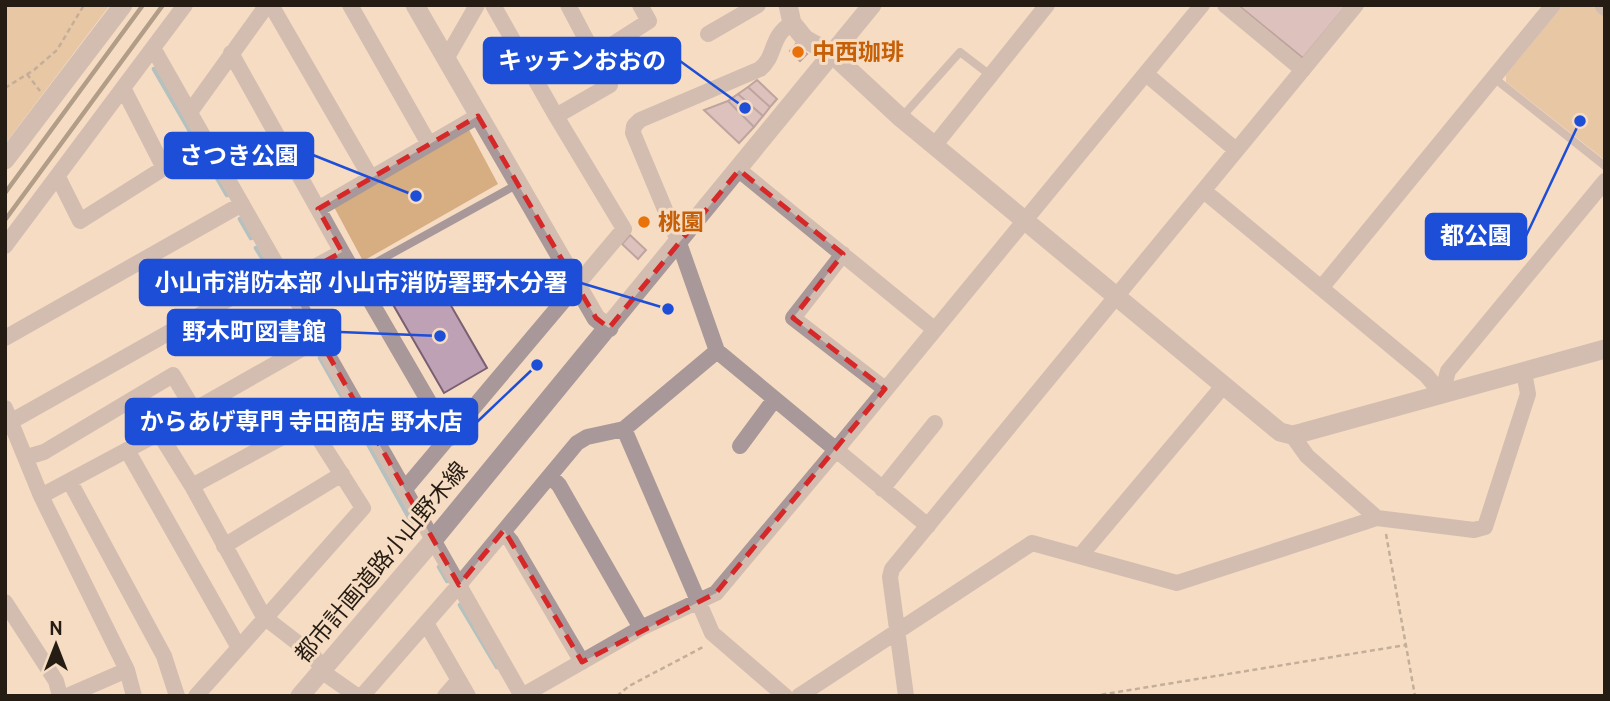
<svg xmlns="http://www.w3.org/2000/svg" width="1610" height="701" font-family="Cabin,'Noto Sans JP',sans-serif">
	<style>
		.green { fill: #d7ad82 }
		.lines { fill: none; stroke-linecap: round; stroke-linejoin: round }
		.stream { stroke: #659fb8; stroke-width: 4.5 }
		.building { fill: #bfa1b6; stroke: #7a5f72; stroke-width: 2 }
		.path { stroke: #876; stroke-width: 2.5; stroke-dasharray: 5 3.5; stroke-linecap: butt }
		.service { stroke: #a99899; stroke-width: 8 }
		.minor { stroke: #a99899; stroke-width: 16 }
		.tertiary { stroke: #a99899; stroke-width: 19 }
		.rail { stroke: #5d5042; stroke-width: 4.5 }
		.marked { fill: none; stroke: #d62828; stroke-width: 5; stroke-dasharray: 14 9; stroke-linejoin: round }
		.food-dot { fill: #e8710a; stroke: #f6dcc2; stroke-width: 2.5 }
		.labels { text-anchor: middle; stroke-width: 6; stroke-linejoin: round; paint-order: stroke }
		.food-label { font-size: 23px; font-weight: bold; fill: #c56008; stroke: #f6dcc2; text-anchor: start }
		.street-label { font-size: 23px; fill: #251c13; stroke: #f6dcc2 }
		.leader { fill: none; stroke: #1d4ed8; stroke-width: 2.5 }
		.callout-dot { fill: #1d4ed8; stroke: #f6dcc2; stroke-width: 2.5 }
		.callout { fill: #1d4ed8; stroke: #1d4ed8; stroke-width: 2.5 }
		.callout-label { font-size: 24px; text-anchor: middle; font-weight: bold; fill: #fff }
	</style>
	<rect width="100%" height="100%" fill="#f6dcc2"/>
	<path class="green" d="M5,5h105l-105,139z
		M1563,5h28l14,12v143l-99,-78v-7z
		M468,128l30,56 -135,77 -29,-54z"/>
	<g class="lines">
		<path class="stream" d="M154,69l73,126
			M240,219l11,19
			M256,248l8,13
			M278,286l9,16
			M294,314l11,19
			M320,358l21,37
			M354,419l58,104
			M439,567l8,14
			M460,605l37,62"/>
	</g>
	<path class="building" d="M1238,5h109l-44,53z
		M796,44l11,10 -7,7 -10,-10z
		M757,80l20,19 -7,8 -22,-20z
		M748,87l22,20 -7,9 -25,-22z
		M738,94l25,22 -9,11 -26,-26z
		M728,101l26,26 -15,16 -35,-33z
		M630,235l16,15 -8,9 -16,-15z
		M449,277l12,21 -11,6 37,64 -43,25 -53,-92 21,-12 4,7z"/>
	<g class="lines">
		<path class="path" d="M27,74l13,17
			M5,88l29,-18 23,-20 27,-45
			M1386,534l29,162
			M617,696l12,-10 76,-40
			M1093,696l313,-51"/>
		<path class="service" d="M1494,78l111,88
			M901,118l59,-66 30,23
			M355,274l163,-90"/>
		<path class="minor" d="M271,5l100,173
			M350,5l79,139
			M1225,5l78,65
			M1602,5l3,3
			M792,23c-23,14 -15,32 -32,46l-120,51 -6,6 -1,7 46,110 38,108 211,175
			M708,34l50,-29
			M153,48l369,648
			M231,53l111,199 108,186
			M596,55l53,-34 -9,-16
			M446,59l31,-54
			M1146,74l90,76
			M190,112l77,-107
			M556,116l54,-31 -42,-80
			M934,146l113,-141
			M739,170l195,159
			M58,177l22,44 84,-53 -41,-80
			M1204,191l222,184 16,19
			M318,209l160,-93
			M5,246l180,-241
			M843,254l-50,64 92,71
			M287,282l55,-30
			M1322,287l231,-282
			M5,338l237,-134
			M1442,394l6,-23 157,-190
			M5,408l36,88 86,174 7,26
			M12,421l268,-151
			M624,429l88,204 73,63
			M1292,435l15,21 70,62
			M740,446l34,-46
			M127,450l111,196
			M27,457l17,-5 129,-77 21,35 125,-71
			M550,476l9,9 82,143
			M70,482l94,174 13,40
			M192,486l161,-87
			M882,489l53,-66
			M404,490l220,-261 -68,-113 -63,-111
			M41,496l118,-63 33,53 72,131 48,37 15,21 30,21
			M503,532l8,9 71,121
			M224,546l118,-72
			M1080,556l144,-171
			M5,602l51,79 4,15
			M426,623l42,73
			M67,696l60,-26
			M196,696l167,-188 -54,-85
			M362,696l97,-111 118,-142 10,-6 37,-8 93,-78
			M445,696l14,-16
			M522,696l119,-68 75,-35 120,-143 366,-445
			M799,696l233,-153 145,40 200,-65 97,12 11,-3 43,-133 -4,-22
			M906,696l-16,-119 2,-8 464,-564"/>
		<path class="tertiary" d="M415,5l181,313 13,10
			M788,5l4,18 13,16 27,15 69,64 379,314 12,3 9,-2 304,-84
			M5,160l118,-155
			M300,696l134,-157 438,-534"/>
		<path class="rail" d="M5,193l138,-188
			M5,220l158,-215"/>
	</g>
	<path d="M0 0H1610V701H0ZM478,116l118,202 13,10 130,-158 104,84 -50,64 92,71 -169,204 -134,69 -78,-132 -45,55 -172,-303 55,-30 -24,-43z" fill="#f6dcc2" fill-opacity=".55" fill-rule="evenodd"/>
	<path class="marked" d="M478,116l118,202 13,10 130,-158 104,84 -50,64 92,71 -169,204 -134,69 -78,-132 -45,55 -172,-303 55,-30 -24,-43z"/>
	<g class="food-dot">
		<circle cx="798" cy="52" r="7"/>
		<circle cx="644" cy="222" r="7"/>
	</g>
	<g class="labels">
		<g class="food-label">
			<text x="812" y="60">中西珈琲</text>
			<text x="658" y="230">桃園</text>
		</g>
		<g class="street-label">
			<text transform="translate(381 562) rotate(-50)" y="8">都市計画道路小山野木線</text>
		</g>
	</g>
	<path class="leader" d="M745 108L680 61M416 196L313 155M1580 121L1526 236M668 309L581 283M440 336L340 332M537 365L477 422"/>
	<g class="callout-dot">
		<circle cx="745" cy="108" r="7"/>
		<circle cx="416" cy="196" r="7"/>
		<circle cx="1580" cy="121" r="7"/>
		<circle cx="668" cy="309" r="7"/>
		<circle cx="440" cy="336" r="7"/>
		<circle cx="537" cy="365" r="7"/>
	</g>
	<g class="callout">
		<rect x="484" y="38" width="196" height="45" rx="7"/>
		<rect x="165" y="133" width="148" height="45" rx="7"/>
		<rect x="1426" y="214" width="100" height="45" rx="7"/>
		<rect x="140" y="260" width="441" height="45" rx="7"/>
		<rect x="168" y="310" width="172" height="45" rx="7"/>
		<rect x="126" y="399" width="351" height="45" rx="7"/>
	</g>
	<g class="callout-label">
		<text x="582" y="69">キッチンおおの</text>
		<text x="239" y="164">さつき公園</text>
		<text x="1476" y="244">都公園</text>
		<text x="361" y="291">小山市消防本部 小山市消防署野木分署</text>
		<text x="254" y="340">野木町図書館</text>
		<text x="301" y="430">からあげ専門 寺田商店 野木店</text>
	</g>
	<rect width="1610" height="701" fill="none" stroke="#251c13" stroke-width="14"/>
	<g transform="translate(56 645)" stroke="#f6dcc2" stroke-width="5" paint-order="stroke">
	<path d="M0-5L12 26L0 18L-12 26Z" fill="#251c13"/>
	<text y="-10" font-size="19" font-weight="bold" text-anchor="middle" fill="#251c13">N</text>
	</g>
</svg>
